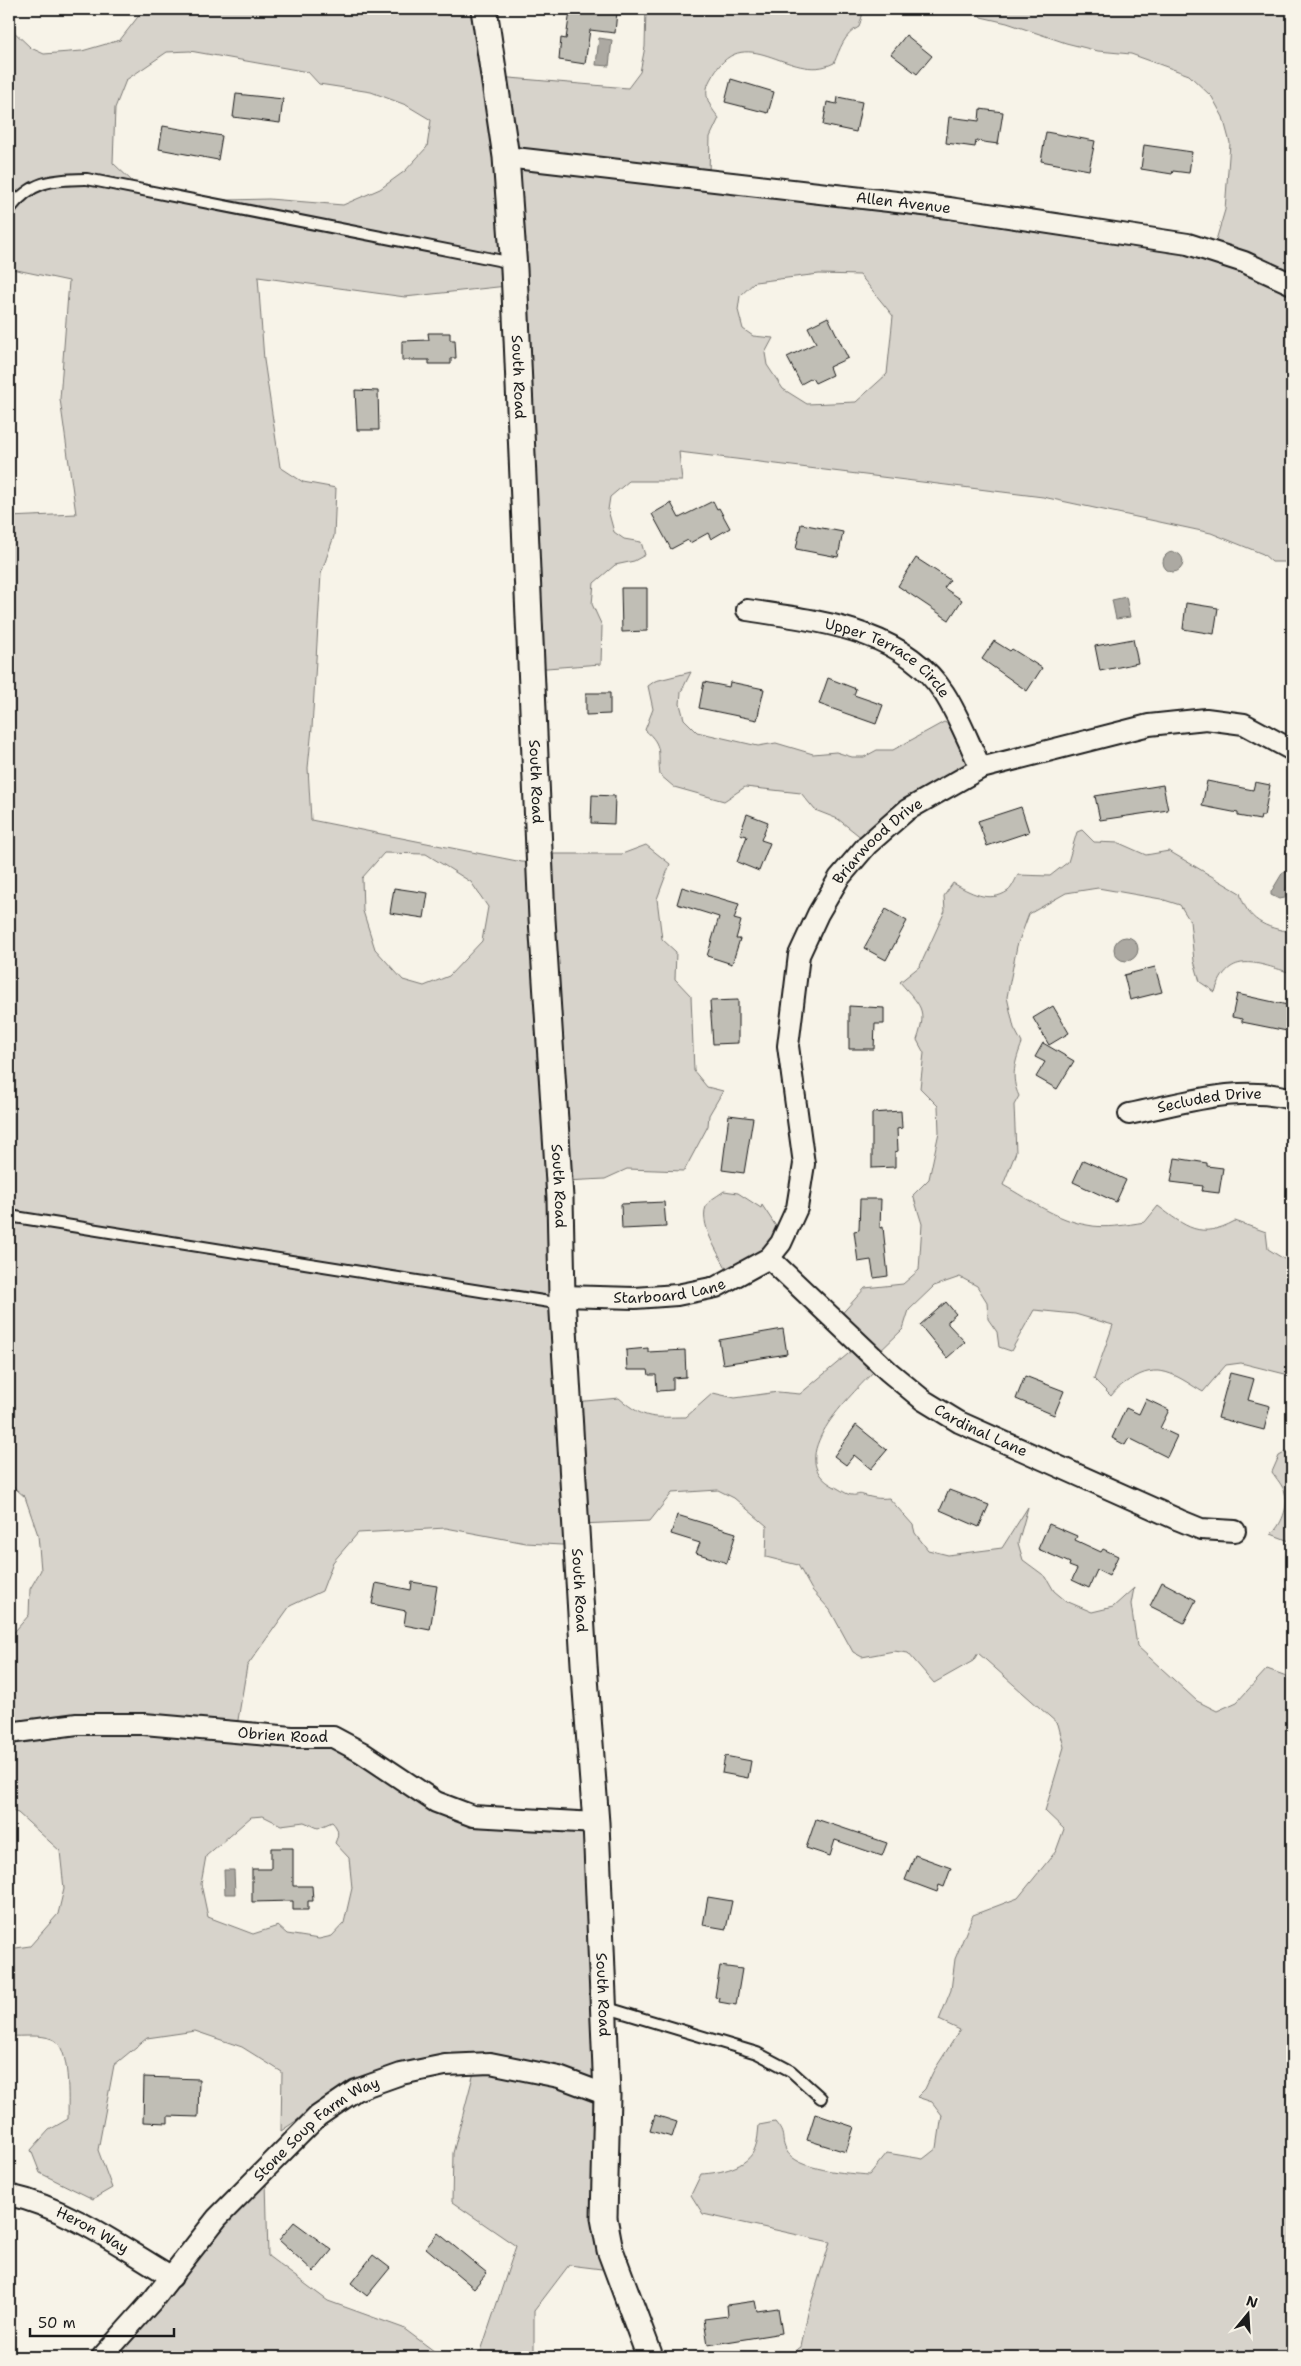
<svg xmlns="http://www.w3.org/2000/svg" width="1301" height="2366" font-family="'Shantell Sans',sans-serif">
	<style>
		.green { fill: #d7d3cb; stroke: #7a7874; fill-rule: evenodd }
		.water { fill: #aca9a2; stroke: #72716c }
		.building { fill: #c0beb5; stroke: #1c1c1c }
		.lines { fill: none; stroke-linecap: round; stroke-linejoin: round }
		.service-casing { stroke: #1c1c1c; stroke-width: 14 }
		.minor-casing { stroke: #1c1c1c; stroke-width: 24 }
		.tertiary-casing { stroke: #1c1c1c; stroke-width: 29 }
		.service { stroke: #f7f3e8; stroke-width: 10 }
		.minor { stroke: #f7f3e8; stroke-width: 20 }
		.tertiary { stroke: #f7f3e8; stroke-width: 25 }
		.labels { text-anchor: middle; stroke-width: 4; stroke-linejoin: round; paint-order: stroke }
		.street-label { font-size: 15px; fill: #1c1c1c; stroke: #f7f3e8 }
	</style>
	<rect width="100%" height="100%" fill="#f7f3e8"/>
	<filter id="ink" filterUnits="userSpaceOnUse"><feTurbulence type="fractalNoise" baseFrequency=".02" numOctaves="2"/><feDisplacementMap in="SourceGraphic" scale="10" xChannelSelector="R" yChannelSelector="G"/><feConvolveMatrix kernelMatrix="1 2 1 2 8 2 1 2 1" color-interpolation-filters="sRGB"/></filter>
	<g filter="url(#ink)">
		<path class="green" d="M144,9h342l12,68 130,11 12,-16 5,-25 1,-38h218l-5,18c-15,7 -19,22 -25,36 -45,23 -90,-48 -124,17 -8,15 0,27 9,38l-9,19 -1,37 505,73 11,-37 5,-67 -7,-26 -11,-20 -23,-22 -58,-21 -33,-3 -32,-8 -59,-20 -26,-6 -6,-8h317v258l-2,7 2,5v283h-20l-9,-8 -52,-21 -168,-36 -364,-45 3,29h-53l-19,16 -2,13 6,22 10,7 17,3 4,13 -11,6 -19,4 -21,18 -2,21 10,22 -1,38 -68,5 -17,-384 -111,12 -147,-20 6,83 16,107 23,15 33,6 -2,48 -13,38 -9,154 -4,40 3,52 211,42 16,1 8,-9h76l24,-9 24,19 -13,35 5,40 14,13 -1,27 16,17 3,75 13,16 16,4 -14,24 -1,11 -24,45 -57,-2 -22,10 -40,2 9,221 45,-4c27,23 34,19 67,19l27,-24 22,5 43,-6 22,2 54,-45 -17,-30 28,-31 38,-4 16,-14 3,-46 -9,-29 16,-16 10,-47 -1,-26 -18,-18 4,-35 -7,-13c11,-32 3,-34 -17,-58l20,-16 25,-55 -1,-15 9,-13c16,9 36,21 55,8 4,-3 7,-11 10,-16l32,1 18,-14 9,-30 5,-2 12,12 25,1 27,12 23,-4 71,42c7,27 25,35 52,39v41c-34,-9 -63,-25 -77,19l-15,-10 -6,-21 -4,-40 -10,-16 -19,-6 -63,-11 -32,5 -37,21 -12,32 -10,51 7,31 8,15c-7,19 -12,34 -3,53l-5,9 2,47 -13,33c27,15 54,35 84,40 18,4 39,0 58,-3l13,-16c28,21 42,34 77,15l31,11 2,17 24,15v114l-3,-3 -48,-12 -15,2 -23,27c-24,-14 -41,-30 -68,-15 -10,5 -17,10 -24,19l-17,-17 19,-54 -38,-11 -41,-4 -23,41 -12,-4 -2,-15 -9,-13 -1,-17 -10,-16 -17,-9 -26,9 -25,24 -6,19 -30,29 2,12c-23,25 -95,89 -40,117 5,2 12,8 17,8 4,1 7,-2 11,0 11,3 15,4 26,3l24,27 2,8 13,17 20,5 54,-7 26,-41 -10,36 5,17 23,17 8,14 12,10 26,11 21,-5 21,-19 -3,16 6,42 60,55 20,10 20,-9 30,-33 25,9v679h-506l15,-10 7,-34 22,-71 -127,-28 -12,-19 10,-21c18,-1 47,-6 54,-26 3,-7 3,-15 4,-23l16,-3c12,14 5,16 11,28 11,21 62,23 83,25l18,-22 36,6 14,-11 5,-33 -10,-13 -15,-5 8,-8 8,-17 27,-42 -21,-10 12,-30 4,-31 18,-44 45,-17 38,-47 8,-22 -19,-18 19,-64 -6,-23 -80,-71 -5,8 -39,22 -26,-30 -14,-2 -32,6 -9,-5 -23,-42 -18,-20 -14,-25 -32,-8 1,-31 -33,-28 -16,-8 -46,3 -22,28 -70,3 -1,22 -53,-3 -80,-15 -88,5 -25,29 -11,29 -32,15 -43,60 -11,66 54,4 60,16 83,57 162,11 23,451 -49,-6 -35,46v46h-55l37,-111 -64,-44 1,-49 25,-96 -132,30 -65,44 1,-59 -40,-25 -47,-16 -48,7 -33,27 -16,85 14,38 -19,11 -53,-26 -9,-23 18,-20 19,-11c0,-18 3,-74 -16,-80 -12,-5 -30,-2 -43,-3v-87l21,-3 28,-32 6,-25 -4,-38 -42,-38 -9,-3v-172l20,-23 1,-26 11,-19 -3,-35 -13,-38 -16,-14v-966l67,-3 -16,-115 9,-118 -57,-12 -3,5v-247l22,21 13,6 38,-3 38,-11zM190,51l118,21 11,12 52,8 35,13 25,15 -4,27 -22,24 -25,18 -37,16 -74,-6 -82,2 -53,-18 -21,-20 2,-55 11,-28 41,-28zM819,274l41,1 33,41 -6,58 -31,28 -49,2 -24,-15 -16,-24 -2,-12 8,-15 -20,-2 -10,-7 -5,-19 2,-14 15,-14zM384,853l42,1 45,28 17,25 -6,34 -33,35 -25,10 -21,-6 -28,-31 -12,-38 -1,-33zM263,1816l18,9 23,-3 14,6 14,-6c7,7 7,12 3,21l14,15 3,30 -8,35 -12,13 -13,3 -32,-5 -9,-8 -25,8 -45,-17 -7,-33 5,-28 45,-39z
			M691,672l-10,20 -1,12 4,15 13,13 61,14 18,-3 37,11 23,-2 16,5h12l13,-7h16l51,-28 4,2 23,48 -104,70 -29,-23 -23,-9 -14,-17 -56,-6 -21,14 -50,-14 -14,-12c-3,-22 4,-29 -15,-45l8,-21 -5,-23 7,-5z
			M724,1191l14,2 23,15 1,-3 21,32 -53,38c-8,-16 -35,-54 -22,-72 3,-4 11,-8 16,-12z
			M1292,1449v93l-21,-8c10,-8 18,-27 14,-41 -2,-7 -9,-15 -13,-21l7,-16z
			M266,2181l2,75 60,45 75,27 39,29h-341l72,-86z"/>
		<path class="water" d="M599,38l13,2 -3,26 -13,-1z
			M1163 562a10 10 0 1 1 20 0a10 10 0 1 1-20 0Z
			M1126,597l4,20 -14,2 -4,-19z
			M1283,872h4l5,5 -6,12 -1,9 -6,1 -8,-4v-3z
			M1114 949a12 12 0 1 1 24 0a12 12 0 1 1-24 0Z
			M224,1870h10l1,24h-10z"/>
		<path class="building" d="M578,9l39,2 -2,22 -25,-3 -5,34 -26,-4 2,-22 5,1 4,-28 8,1z
			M906,35l26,21 -15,18 -26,-20z
			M731,79l43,13 -6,21 -43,-11z
			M236,94l47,5 -3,24 -47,-6z
			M838,97l24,5 -6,30 -33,-7 4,-23 10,2z
			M980,109l23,3 -5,32 -22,-3 -1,6 -29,-4 3,-26 30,4z
			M163,126l59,10 -4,24 -59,-11z
			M1046,132l49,9 -6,29 -48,-9z
			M1144,145l48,7 -3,21 -16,-2 -1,3 -31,-5z
			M828,317l20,41 -19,9 3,8 -17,8 -3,-5 -11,6 -14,-27 29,-14 -8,-16z
			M428,333h22v7h5l1,18h-5v6h-22v-4h-27v-19l27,-1z
			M355,390l23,1 1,39h-22z
			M713,501l4,8 2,-1 11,20 -19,11 -3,-6 -18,10 -2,-3 -17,9 -19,-35 19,-11 8,15z
			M801,524l42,8 -5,25 -42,-8z
			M916,558l34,22 -6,8 18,12 -13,20 -51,-34z
			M621,588h26v43l-25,1z
			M1186,603l32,5 -4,26 -31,-5z
			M1133,639l5,24 -38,8 -5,-25z
			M994,641l16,10 2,-2 30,19 -15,23 -45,-32z
			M828,678l28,11 -2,6 29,10 -7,19 -57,-20z
			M704,682l25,5 1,-5 34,7 -7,31 -58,-12z
			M586,693h24v21l-24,1z
			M1207,781l46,9 2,-8 15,3 -6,31h-3l-1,4 -22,-4v-3l-36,-7z
			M1163,785l5,25 -68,10 -5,-24z
			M592,795l23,1 -1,28 -23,-1z
			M1021,807l8,25 -42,14 -9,-25z
			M747,814l21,8 -7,18 9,3 -11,28 -22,-9 10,-26 -7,-2z
			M682,887l57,17 -5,15 7,2 -5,18h4l-8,25 -25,-8 12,-39 -42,-13z
			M394,888l34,5 -4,25 -34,-5z
			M886,909l21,12 -21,39 -22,-12z
			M1155,967l7,25 -32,8 -6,-25z
			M1237,994l55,12v26l-50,-10v-3l-10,-2z
			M738,1000v43l-25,1 -3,-43z
			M849,1006l35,2v16h-9l-1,25h-25z
			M1053,1006l16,27 -20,12 -16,-27z
			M1043,1043l31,18 -17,28 -21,-12 9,-15 -10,-5z
			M901,1111l1,17 -5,1 1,22 -3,1v15l-23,1v-55z
			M729,1115l24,3 -9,55 -22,-3z
			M1175,1158l32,5v3l16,2 -4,25 -17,-2 1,-5 -32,-4z
			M1083,1160l43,20 -10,22 -43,-20z
			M860,1199h21l-1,29 3,-1 5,49 -14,2 -3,-18 -13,2 -4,-31 5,-1z
			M664,1202l2,25 -44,2 -1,-25z
			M946,1302l10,12 -8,7v3l17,18 -18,16 -27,-33z
			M783,1329l4,25 -64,10 -4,-24z
			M648,1348v4l37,-2 1,27 -13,1v12l-16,1 -1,-16h-7l-1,-5h-21l-1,-20z
			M1230,1373l24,6 -6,21 22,6 -6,24 -46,-12z
			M1025,1376l39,15 -10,24 -38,-16z
			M1146,1399l23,11 -9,18 17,8 -10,21 -38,-19 -4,7 -13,-7 14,-30 13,6z
			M856,1425l31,25 -16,19 -17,-14 -8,10 -12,-9z
			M949,1490l40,15 -10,22 -39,-17z
			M677,1515l59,18 -9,30 -31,-10 4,-10 -29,-9z
			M1049,1524l28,12 -2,4 26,12 2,-3 15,7 -9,20 -12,-6 -8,18 -17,-8 5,-11 -8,-3 1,-3 -32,-14z
			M412,1582l25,4 -7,44 -26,-5 2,-14 -34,-7 4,-21 35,7z
			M1162,1582l34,18 -12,23 -34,-17z
			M725,1756l26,5 -3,17 -26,-5z
			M816,1819l71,24 -5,13 -47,-16 -5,16 -24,-8z
			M271,1848h22v38h19l1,15h-5v9h-15v-9l-41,1v-33h19z
			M915,1855l36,13 -7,19 -5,-2 -2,7 -32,-12z
			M708,1897l24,4 -6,28 -23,-4z
			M720,1966l22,3 -6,36 -17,-3 1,-4 -5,-1z
			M144,2077l55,2 -1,38 -30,-1v7l-25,-1z
			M815,2114l39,13 -8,25 -39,-12z
			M655,2115l22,7 -5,15 -22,-6z
			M294,2222l38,28 -18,22 -35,-32z
			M438,2233l49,40 -13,15 -48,-40z
			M373,2255l17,13 -23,28 -16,-13z
			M755,2301l2,10 21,-3 4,25 -74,12 -4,-26 24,-3 -1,-11z"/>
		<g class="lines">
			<defs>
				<path id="service" d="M9,210c23,-30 42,-30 78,-31l426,84
					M9,1216l553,88
					M604,2007l153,46 34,18 30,27"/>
				<g id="minor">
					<path id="s1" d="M506,157l443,51 239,36 56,18 48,22"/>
					<path id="s2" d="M747,610c69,11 155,18 197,83 15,23 25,51 37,75"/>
					<path id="s3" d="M1129,1114c52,-10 111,-30 163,-15"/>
					<path id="s4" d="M769,1258l119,113 35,29 36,22 220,98 22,9 34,2"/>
					<path id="s5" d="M562,1296l73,2 42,-3 39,-8 53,-29 12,-15 16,-35 7,-44 -16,-118 11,-91 19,-41 21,-36 28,-33 40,-35 74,-42 168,-43 57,-6 38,5 48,26"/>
					<path id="s6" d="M9,1733l68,-9h67l148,13h41l28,15 75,50 37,14 123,7"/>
					<path id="s7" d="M9,2195c59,13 111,51 163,82"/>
					<path id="s8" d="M102,2357l50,-56 65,-83 101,-102 38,-26 45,-16 44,-9 45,-2 69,14 48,18"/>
				</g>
				<g id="tertiary">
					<path id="s9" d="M484,9l22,148 8,112 28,650 18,279 2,98 22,368 12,159 11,272 -3,123 6,32 40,107"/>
				</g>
			</defs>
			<use href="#service" class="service-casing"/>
			<use href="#minor" class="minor-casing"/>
			<use href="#tertiary" class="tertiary-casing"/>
			<use href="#service" class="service"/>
			<use href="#minor" class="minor"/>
			<use href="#tertiary" class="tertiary"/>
		</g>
	</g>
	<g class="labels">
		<g class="street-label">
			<text dy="5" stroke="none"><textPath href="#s1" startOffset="400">Allen Avenue</textPath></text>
			<text dy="5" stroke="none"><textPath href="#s9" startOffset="370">South Road</textPath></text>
			<text dy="5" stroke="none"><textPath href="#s2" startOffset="152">Upper Terrace Circle</textPath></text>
			<text dy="5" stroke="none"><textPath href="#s9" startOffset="775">South Road</textPath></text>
			<text dy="5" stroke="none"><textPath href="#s5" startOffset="669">Briarwood Drive</textPath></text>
			<text dy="5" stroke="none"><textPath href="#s3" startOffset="82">Secluded Drive</textPath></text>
			<text dy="5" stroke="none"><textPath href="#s9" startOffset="1180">South Road</textPath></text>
			<text dy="5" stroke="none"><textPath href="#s5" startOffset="108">Starboard Lane</textPath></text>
			<text dy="5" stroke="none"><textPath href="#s4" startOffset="275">Cardinal Lane</textPath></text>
			<text dy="5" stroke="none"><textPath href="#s9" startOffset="1585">South Road</textPath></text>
			<text dy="5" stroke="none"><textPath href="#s6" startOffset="275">Obrien Road</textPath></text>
			<text dy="5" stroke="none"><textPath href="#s9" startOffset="1990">South Road</textPath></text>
			<text dy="5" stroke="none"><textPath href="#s8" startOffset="315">Stone Soup Farm Way</textPath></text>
			<text dy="5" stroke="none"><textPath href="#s7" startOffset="91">Heron Way</textPath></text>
		</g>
	</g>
	<rect width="1301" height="2366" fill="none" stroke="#f7f3e8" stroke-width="30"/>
	<rect x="15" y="15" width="1271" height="2336" fill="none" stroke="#1c1c1c" stroke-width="2" filter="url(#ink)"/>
	<g transform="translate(1248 2314) rotate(18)" stroke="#f7f3e8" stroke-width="4" paint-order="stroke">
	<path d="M0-4L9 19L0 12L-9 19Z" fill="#1c1c1c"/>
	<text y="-8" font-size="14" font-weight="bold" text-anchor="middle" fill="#1c1c1c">N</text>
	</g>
	<path d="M30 2328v8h144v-8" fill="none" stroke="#1c1c1c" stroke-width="2.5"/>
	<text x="38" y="2328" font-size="15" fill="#1c1c1c" stroke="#f7f3e8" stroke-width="4" paint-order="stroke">50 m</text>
</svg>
